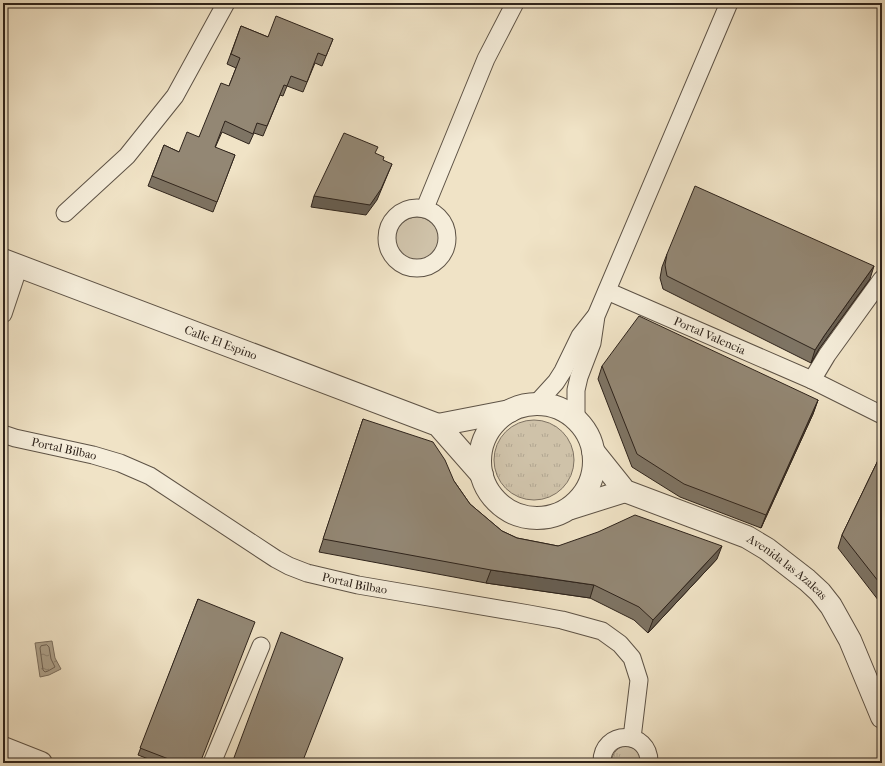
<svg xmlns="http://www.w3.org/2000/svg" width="885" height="766" font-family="'IM FELL French Canon',serif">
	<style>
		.grass { fill: url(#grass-tufts); stroke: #7e7262 }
		.garden { fill: #cfc2a9; stroke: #7e7262 }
		.water { fill: url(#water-ripples); stroke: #7b6f5f }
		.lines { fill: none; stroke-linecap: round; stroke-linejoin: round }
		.shore { stroke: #6e6254; stroke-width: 1 }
		.minor-casing { stroke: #5e5346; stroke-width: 19 }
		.tertiary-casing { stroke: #5e5346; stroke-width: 24 }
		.minor { stroke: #f5edda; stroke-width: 17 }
		.tertiary { stroke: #f5edda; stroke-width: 22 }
		.wall { fill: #7e7464; stroke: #2e231b }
		.shaded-wall { fill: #675e51; stroke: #2e231b }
		.building { fill: #938774; stroke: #2e231b }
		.labels { text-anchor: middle; stroke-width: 3.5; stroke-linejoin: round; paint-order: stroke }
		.street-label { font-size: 12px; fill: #2e231b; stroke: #f5edda }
	</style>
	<defs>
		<pattern id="grass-tufts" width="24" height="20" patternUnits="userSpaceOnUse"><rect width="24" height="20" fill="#cfc2a9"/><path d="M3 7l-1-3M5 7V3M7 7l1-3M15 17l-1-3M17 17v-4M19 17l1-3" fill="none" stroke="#b2a691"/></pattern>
		<pattern id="water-ripples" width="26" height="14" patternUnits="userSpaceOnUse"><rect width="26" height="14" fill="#aea28c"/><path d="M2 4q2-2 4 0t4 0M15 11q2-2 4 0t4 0" fill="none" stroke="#8e8472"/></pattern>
	</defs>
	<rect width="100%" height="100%" fill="#f0e3c6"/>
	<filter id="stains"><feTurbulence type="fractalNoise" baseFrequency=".005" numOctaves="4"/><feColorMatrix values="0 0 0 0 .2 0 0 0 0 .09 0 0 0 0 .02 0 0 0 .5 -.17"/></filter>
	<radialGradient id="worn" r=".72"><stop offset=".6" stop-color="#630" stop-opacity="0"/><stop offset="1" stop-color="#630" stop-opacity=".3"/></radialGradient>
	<path class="grass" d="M494 460a40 40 0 1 1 80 0a40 40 0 1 1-80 0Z
		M623,746c12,0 17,6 19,17h-30c-1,-8 4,-14 11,-17z"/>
	<path class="garden" d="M395 239a22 22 0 1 1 44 0a22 22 0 1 1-44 0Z"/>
	<path class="water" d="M52,641l3,17 6,11 -12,6 -9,2 -5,-34z"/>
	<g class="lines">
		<path class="shore" d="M47,645l2,2 2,12 4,8 -7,4 -3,1 -2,-2 -3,-22 1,-2z"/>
		<defs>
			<g id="minor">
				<circle cx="417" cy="238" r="30"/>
				<path d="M425,208l61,-149 29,-56"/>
				<path d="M65,213l62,-57 48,-60 51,-93"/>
				<path id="s1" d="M607,291l205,89 70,35"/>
				<path d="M3,314l16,-48"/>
				<path d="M812,380l15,-25 55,-76"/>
				<path d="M536,404l20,-22 7,-11 17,-35 15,-19"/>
				<path d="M576,420v-30l3,-13 13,-34 4,-27 133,-313"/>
				<path id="s2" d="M3,434l12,4 78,17 27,8 30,13 126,83 13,7 18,7 51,12 171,29 33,6 40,11 18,13 12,14 7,22 -7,58"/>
				<path d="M212,763l49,-117"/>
				<path d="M602,763c-1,-34 48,-34 47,0"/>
			</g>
			<g id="tertiary">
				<path id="s3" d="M3,260l435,165 44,50"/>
				<circle cx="537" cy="461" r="57"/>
				<path d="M438,425l72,-14"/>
				<path id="s4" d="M593,451l32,40 122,46 20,12 40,31 13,12 11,14 19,34 32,77"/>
				<path d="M571,508l54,-17"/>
				<path d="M3,748l38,15"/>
			</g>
		</defs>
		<use href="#minor" class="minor-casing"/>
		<use href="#tertiary" class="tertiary-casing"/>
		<use href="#minor" class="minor"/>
		<use href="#tertiary" class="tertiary"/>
	</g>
	<path class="wall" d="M241,26l27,11 65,2 -11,27 -7,-3 -12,29 -16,-6 -4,10 -3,-1 -17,41 -9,-3 -5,11 -27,-12 -7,16 20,7 -22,57 -65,-26 16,-41 15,7 20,-15 30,-51 7,-18 -9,-4z
		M667,254l203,25 -51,70 -8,14 -148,-74 -3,-11 2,-11z
		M602,366l216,34 -5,14 -52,114 -81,-31 -48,-30 -34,-88z
		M363,419l91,62 16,23 32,27 15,7 41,8 159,13 -69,74 -14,-13 -44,-22 -104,-15 -167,-31z
		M882,452v153l-44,-57 4,-13z
		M198,599l3,164h-42l-21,-8z"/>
	<path class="shaded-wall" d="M392,164l-15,36 -11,15 -55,-8 3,-11z
		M874,266l-4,13 -51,70 -8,14 4,-13 9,-14z
		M818,400l-5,14 -52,114 5,-13z
		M722,546l-5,13 -69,74 5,-13z
		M491,570l103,15 -4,13 -104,-15z"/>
	<path class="building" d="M276,16l57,23 -7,17 -8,-3 -11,29 -16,-6 -4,10 -3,-1 -17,41 -10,-3 -4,11 -28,-13 -10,26 20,8 -18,47 -65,-26 12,-31 15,7 8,-20 12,5 22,-54 8,3 11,-28 -9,-4 10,-28 27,11z
		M344,133l34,14 -3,6 9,4 -1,3 9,4 -11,25 -11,16 -56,-9z
		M695,186l179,80 -50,70 -9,14 -148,-74 -2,-11 2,-11z
		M639,316l179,84 -52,115 -82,-31 -47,-30 -35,-88z
		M363,419l70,23 12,18 9,21 16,23 32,27 15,7 41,8 40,-14 37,-17 87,31 -69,74 -14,-13 -45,-22 -103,-15 -168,-31z
		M882,452v134l-40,-51z
		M198,599l57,23 -55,141h-21l-39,-15z
		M281,632l62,26 -41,105h-70z"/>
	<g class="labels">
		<g class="street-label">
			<text dy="4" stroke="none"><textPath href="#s1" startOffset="112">Portal Valencia</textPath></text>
			<text dy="4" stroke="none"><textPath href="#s3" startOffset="233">Calle El Espino</textPath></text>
			<text dy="4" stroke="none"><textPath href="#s2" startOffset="63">Portal Bilbao</textPath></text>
			<text dy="4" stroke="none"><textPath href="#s4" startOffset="232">Avenida las Azaleas</textPath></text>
			<text dy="4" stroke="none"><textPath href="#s2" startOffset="387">Portal Bilbao</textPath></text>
		</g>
	</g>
	<rect width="885" height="766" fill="none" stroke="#f0e3c6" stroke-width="16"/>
	<rect x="4" y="4" width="877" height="758" fill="none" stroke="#2e231b" stroke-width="2"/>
	<rect x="8" y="8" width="869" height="750" fill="none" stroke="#2e231b"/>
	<rect width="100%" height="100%" filter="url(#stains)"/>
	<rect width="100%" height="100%" fill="url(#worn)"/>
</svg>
